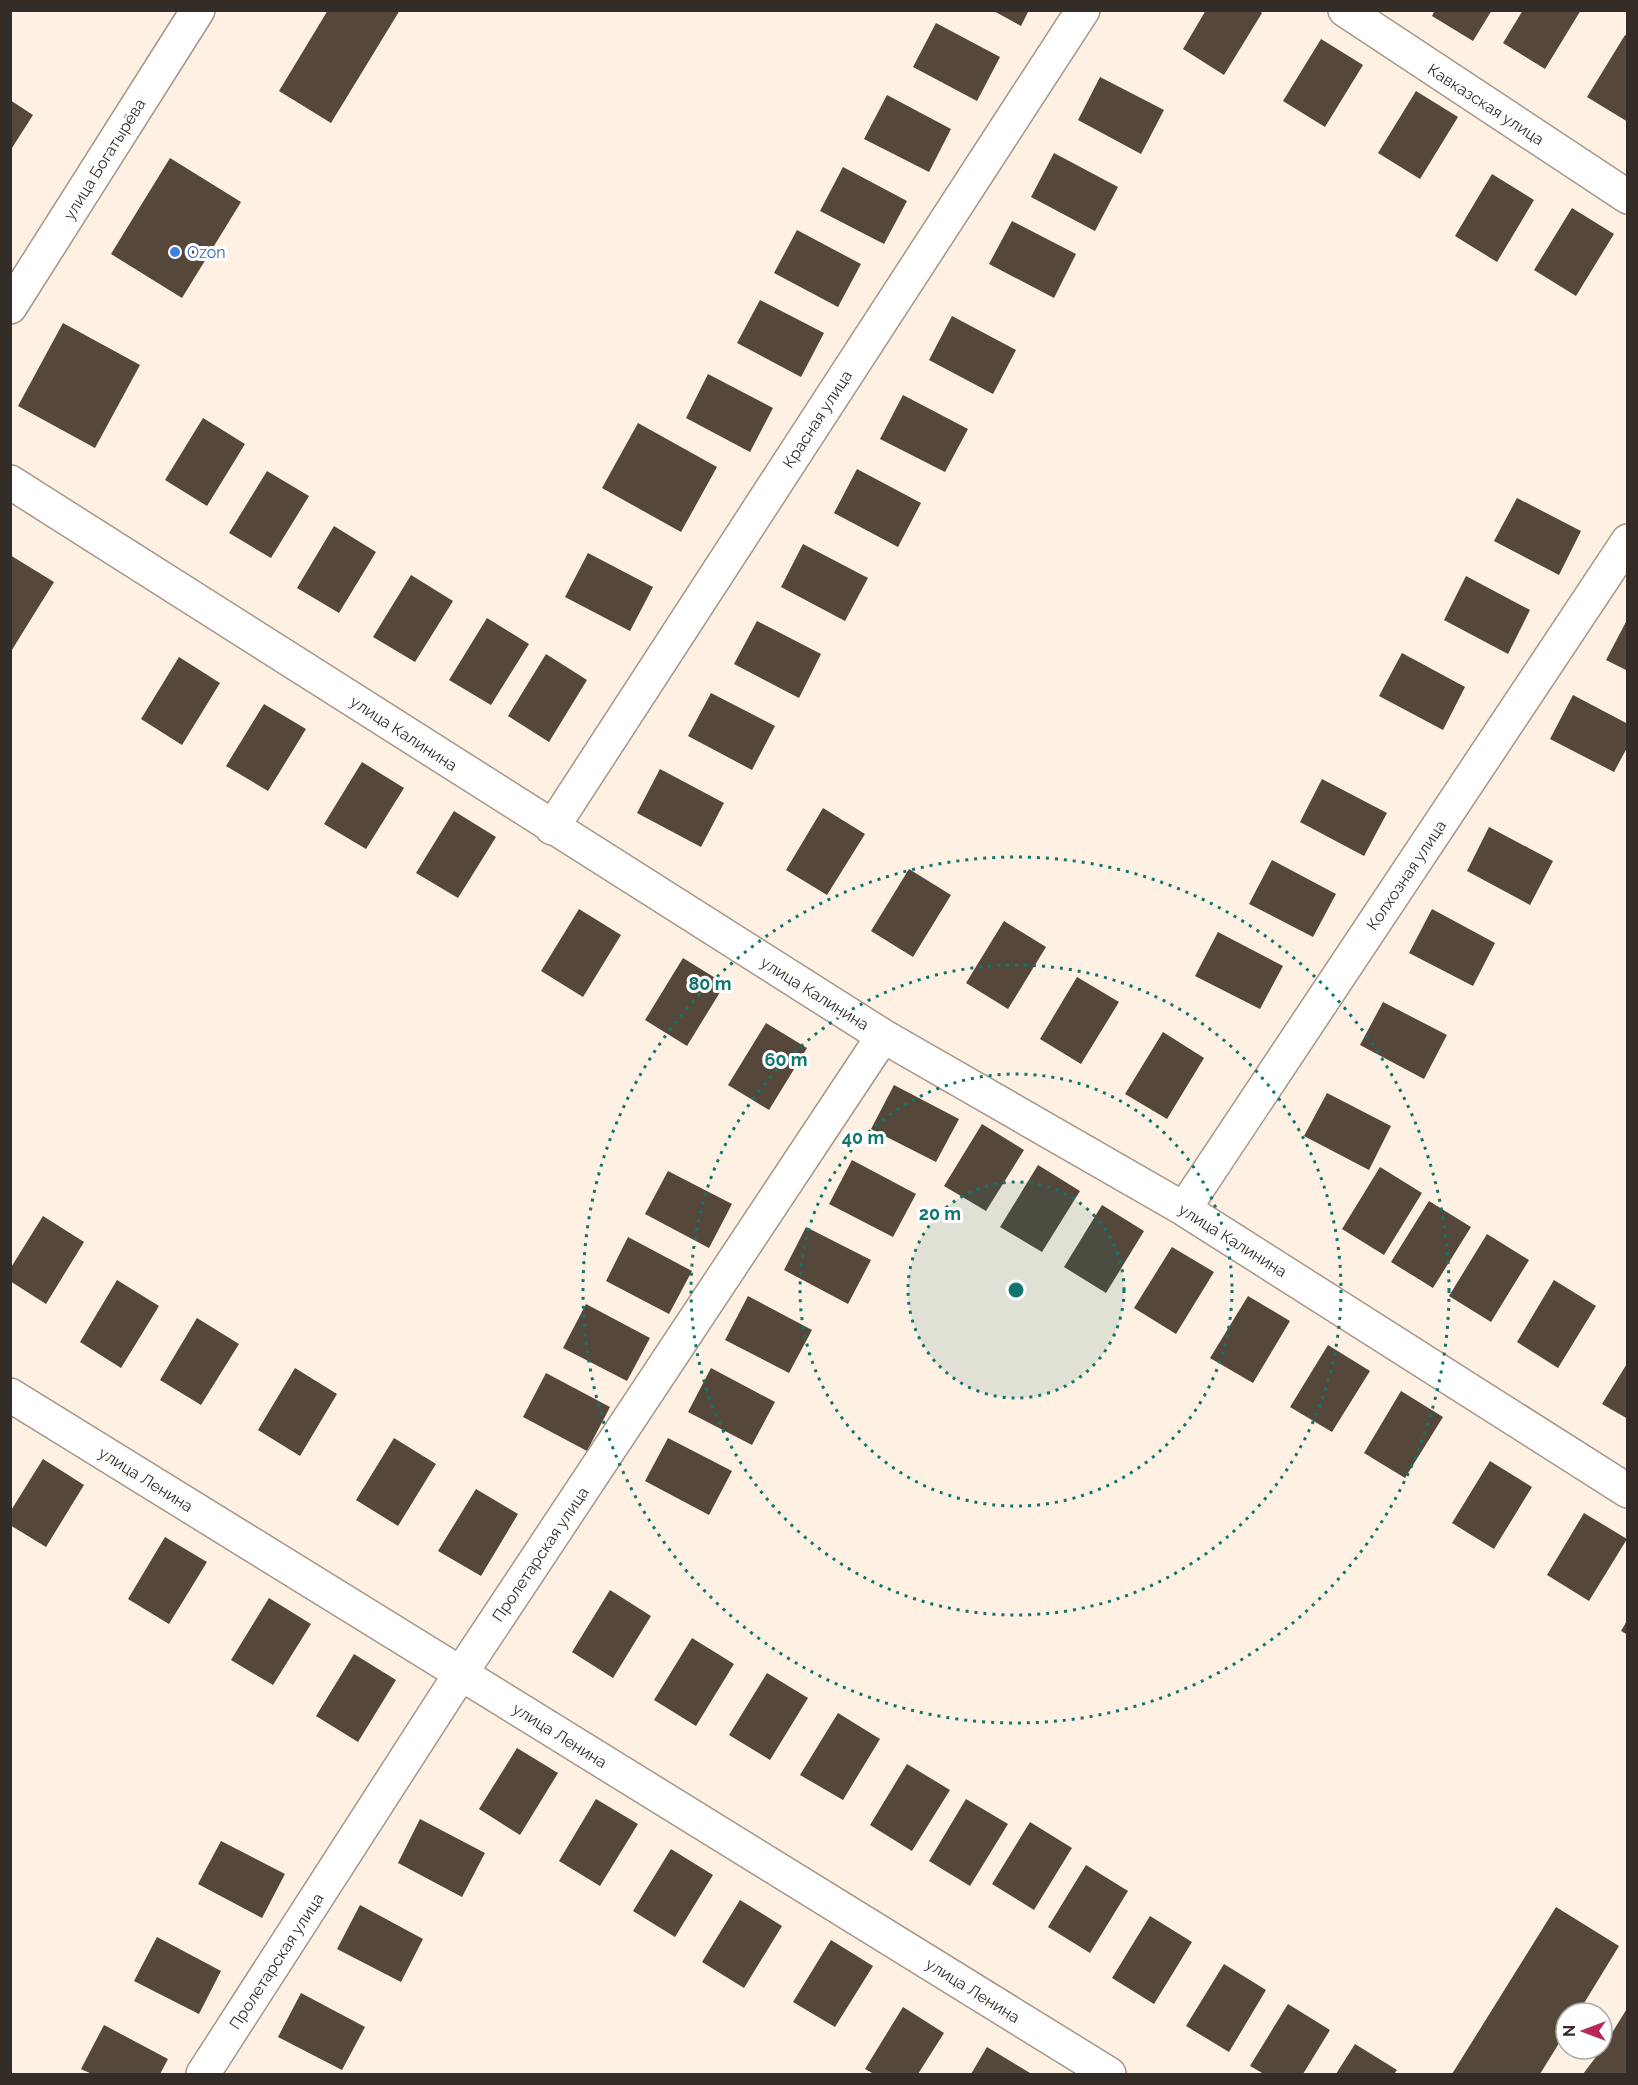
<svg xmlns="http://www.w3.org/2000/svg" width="1638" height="2085" font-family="Raleway,sans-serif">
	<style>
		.building { fill: #56473b }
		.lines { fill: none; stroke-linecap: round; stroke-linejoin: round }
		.street-casing { stroke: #a79688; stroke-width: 36 }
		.street { stroke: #fff; stroke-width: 33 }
		.ring { fill: none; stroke: #0f766e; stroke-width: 3; stroke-dasharray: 3 6 }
		.shop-dot { fill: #3f7fe0; stroke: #fff; stroke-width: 2 }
		.labels { text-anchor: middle; stroke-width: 6; stroke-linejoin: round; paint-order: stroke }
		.street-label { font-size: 16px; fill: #342d27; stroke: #fff }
		.shop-label { font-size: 16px; fill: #366cbe; stroke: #fff; text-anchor: start }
		.centre { fill: #0f766e; stroke: #fff; stroke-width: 3 }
		.ring-label { font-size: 18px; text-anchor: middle; font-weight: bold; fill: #0f766e; stroke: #fff; stroke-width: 6; stroke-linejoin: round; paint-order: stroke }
	</style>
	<rect width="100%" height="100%" fill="#fef0e3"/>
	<path class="building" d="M328,10h72l-69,113 -52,-32z
		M992,10h37l-8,16z
		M1206,10h52l4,3 -38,62 -41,-26z
		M1435,10h57l-19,31 -41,-25z
		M1523,10h58l-36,59 -42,-26z
		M936,23l64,34 -23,44 -64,-34z
		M1625,35l3,2v85l-41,-25z
		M1321,39l42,26 -38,62 -42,-26z
		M1100,77l64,33 -23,44 -63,-34z
		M1416,91l42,26 -38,62 -42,-26z
		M887,95l64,34 -22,43 -65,-33z
		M10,100l23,15 -23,36z
		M1054,153l64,34 -23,44 -64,-34z
		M170,158l71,44 -59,96 -71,-44z
		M843,167l64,34 -23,43 -64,-33z
		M1492,174l42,26 -37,62 -42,-26z
		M1572,208l42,26 -38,62 -42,-26z
		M1012,221l64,33 -22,44 -65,-34z
		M797,230l64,34 -23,43 -64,-34z
		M760,300l64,33 -23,44 -64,-34z
		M952,316l64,34 -23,44 -64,-34z
		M63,323l77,42 -45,83 -77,-42z
		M708,374l65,34 -23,44 -64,-34z
		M903,395l65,34 -23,43 -65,-33z
		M203,418l42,26 -38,62 -42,-26z
		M638,423l79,44 -36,65 -79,-44z
		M857,469l64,34 -23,44 -64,-34z
		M267,471l42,25 -38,62 -42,-25z
		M1517,498l64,33 -22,44 -65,-34z
		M334,526l42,26 -37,61 -42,-25z
		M803,544l65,34 -23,43 -64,-34z
		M588,553l65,34 -23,44 -65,-34z
		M10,555l44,27 -44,71z
		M411,575l42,26 -38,61 -42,-25z
		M1466,576l64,34 -22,44 -64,-34z
		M487,618l42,26 -38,61 -42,-25z
		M1628,618v53l-22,-11z
		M757,621l64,33 -22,44 -65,-34z
		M1402,653l63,34 -22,43 -64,-34z
		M546,654l41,26 -38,62 -41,-26z
		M179,657l41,26 -38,62 -41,-26z
		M711,693l64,33 -23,44 -64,-34z
		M1573,695l55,29v22l-14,26 -64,-33z
		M264,704l42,25 -38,62 -42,-25z
		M362,762l42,26 -38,61 -42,-25z
		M660,769l64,34 -23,44 -64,-34z
		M1322,779l65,34 -23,43 -64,-34z
		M823,808l42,26 -38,61 -41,-25z
		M454,811l42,26 -38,61 -42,-25z
		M1489,827l64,34 -23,44 -63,-34z
		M1272,860l64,34 -23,43 -64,-33z
		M909,869l42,26 -38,62 -42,-26z
		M579,909l42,26 -38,62 -42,-26z
		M1432,909l63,34 -22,43 -64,-33z
		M1004,921l42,26 -38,62 -42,-26z
		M1218,932l65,34 -23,43 -65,-33z
		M683,958l42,26 -38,62 -42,-26z
		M1077,977l42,25 -38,62 -41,-25z
		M1383,1002l64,33 -23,44 -64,-34z
		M766,1023l41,25 -38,62 -41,-25z
		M1163,1032l41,26 -37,61 -42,-25z
		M894,1085l65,34 -23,43 -65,-33z
		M1327,1093l64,33 -22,44 -65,-34z
		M982,1124l42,26 -38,61 -42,-25z
		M852,1160l64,34 -23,43 -64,-33z
		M1038,1165l42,26 -38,61 -42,-25z
		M1380,1167l42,26 -38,62 -42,-26z
		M668,1171l64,33 -23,44 -64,-34z
		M1429,1201l42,26 -38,61 -42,-26z
		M1102,1205l42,26 -38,62 -42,-26z
		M43,1216l41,26 -38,62 -36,-23v-12z
		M806,1227l65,33 -23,44 -64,-34z
		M1487,1234l42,26 -38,62 -42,-26z
		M628,1237l64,34 -23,43 -63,-33z
		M1172,1247l42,25 -38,62 -42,-26z
		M117,1280l42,26 -38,62 -41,-26z
		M1554,1280l42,26 -38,62 -41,-26z
		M748,1296l64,34 -23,43 -64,-33z
		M1248,1296l42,25 -37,62 -43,-25z
		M586,1304l64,34 -23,43 -64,-33z
		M197,1318l42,26 -38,61 -41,-25z
		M1328,1345l42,26 -38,61 -42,-25z
		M1628,1362v57l-26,-15z
		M295,1368l42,26 -37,62 -42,-26z
		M711,1368l64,34 -23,43 -64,-33z
		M546,1373l64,34 -23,44 -64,-34z
		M1401,1391l42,26 -38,61 -41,-25z
		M394,1438l42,26 -38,62 -42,-26z
		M668,1438l64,33 -23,44 -64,-34z
		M43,1459l41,26 -38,62 -36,-22v-13z
		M1490,1461l42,26 -38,62 -42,-26z
		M476,1489l42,25 -37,62 -43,-25z
		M1584,1513l43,26 -38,62 -42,-26z
		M165,1537l42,25 -38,62 -41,-25z
		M610,1590l41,26 -38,62 -41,-26z
		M269,1598l42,26 -38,61 -42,-25z
		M1628,1619v16l-7,-4z
		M692,1638l42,26 -38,62 -42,-26z
		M354,1654l42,26 -38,62 -42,-26z
		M767,1673l41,25 -38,62 -41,-25z
		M838,1713l42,26 -37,61 -43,-25z
		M517,1748l41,25 -38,62 -41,-26z
		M907,1764l43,26 -38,61 -42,-26z
		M596,1799l42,25 -38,62 -41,-25z
		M966,1799l42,25 -38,62 -41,-25z
		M420,1819l65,34 -23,44 -64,-34z
		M1030,1822l42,26 -38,62 -42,-26z
		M221,1841l64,33 -23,44 -64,-34z
		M671,1849l42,26 -38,62 -42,-26z
		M1086,1865l42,26 -38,62 -42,-26z
		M740,1900l42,26 -38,62 -42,-26z
		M360,1905l63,34 -22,43 -64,-33z
		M1556,1907l63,39 -41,67h-12v19l-26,42h-88z
		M1150,1916l42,26 -38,62 -42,-26z
		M157,1937l64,34 -22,43 -65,-33z
		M831,1940l42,26 -38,61 -42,-25z
		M1224,1964l42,26 -37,62 -43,-26z
		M301,1993l64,34 -23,43 -64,-33z
		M1288,2004l42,26 -27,44h-39l-14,-8z
		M903,2007l41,26 -26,41h-44l-9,-5z
		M1628,2007v67h-45l19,-25z
		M104,2025l64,34 -8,15h-68l-11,-5z
		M1355,2044l42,26 -3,4h-58z
		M987,2047l43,26 -2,1h-57z"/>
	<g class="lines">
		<defs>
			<path id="street" d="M1345,10l283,187
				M10,307l188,-297
				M10,482l873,554 301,173 444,282
				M552,828l531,-818
				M1184,1209l444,-668
				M10,1395l1099,679
				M203,2074l258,-401 422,-637"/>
		</defs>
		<use href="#street" class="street-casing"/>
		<use href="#street" class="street"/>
	</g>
	<circle cx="1016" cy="1290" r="108" fill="#0f766e" fill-opacity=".12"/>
	<g class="ring">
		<circle cx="1016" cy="1290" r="108"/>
		<circle cx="1016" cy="1290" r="216"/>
		<circle cx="1016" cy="1290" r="325"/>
		<circle cx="1016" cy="1290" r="433"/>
	</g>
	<circle class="shop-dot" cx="175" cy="252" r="6"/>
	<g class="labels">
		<g class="street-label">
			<text transform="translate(1486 104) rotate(33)" y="6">Кавказская улица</text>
			<text transform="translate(104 159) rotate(-58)" y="6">улица Богатырёва</text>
			<text transform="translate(817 419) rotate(-57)" y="6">Красная улица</text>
			<text transform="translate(404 733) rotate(33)" y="6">улица Калинина</text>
			<text transform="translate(1406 875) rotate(-56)" y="6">Колхозная улица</text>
			<text transform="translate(815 993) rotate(32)" y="6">улица Калинина</text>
			<text transform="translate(1233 1240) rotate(32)" y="6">улица Калинина</text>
			<text transform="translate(146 1479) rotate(32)" y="6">улица Ленина</text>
			<text transform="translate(540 1554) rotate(-56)" y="6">Пролетарская улица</text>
			<text transform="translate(560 1735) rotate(32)" y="6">улица Ленина</text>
			<text transform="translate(276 1961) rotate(-57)" y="6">Пролетарская улица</text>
			<text transform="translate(973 1990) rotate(32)" y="6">улица Ленина</text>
		</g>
		<g class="shop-label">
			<text x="187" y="258">Ozon</text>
		</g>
	</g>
	<circle cx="1016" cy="1290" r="9" class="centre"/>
	<g class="ring-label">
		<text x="710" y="990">80 m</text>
		<text x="786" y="1066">60 m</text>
		<text x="863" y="1144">40 m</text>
		<text x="940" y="1220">20 m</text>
	</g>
	<rect width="1638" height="2085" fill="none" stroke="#342d27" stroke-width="24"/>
	<g transform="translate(1584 2031) rotate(270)"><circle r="28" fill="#ffffff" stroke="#aeaba9" stroke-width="1.5"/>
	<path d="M0-4.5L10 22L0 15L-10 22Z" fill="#b72858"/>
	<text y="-9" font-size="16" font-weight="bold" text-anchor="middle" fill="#342d27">N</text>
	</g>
</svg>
